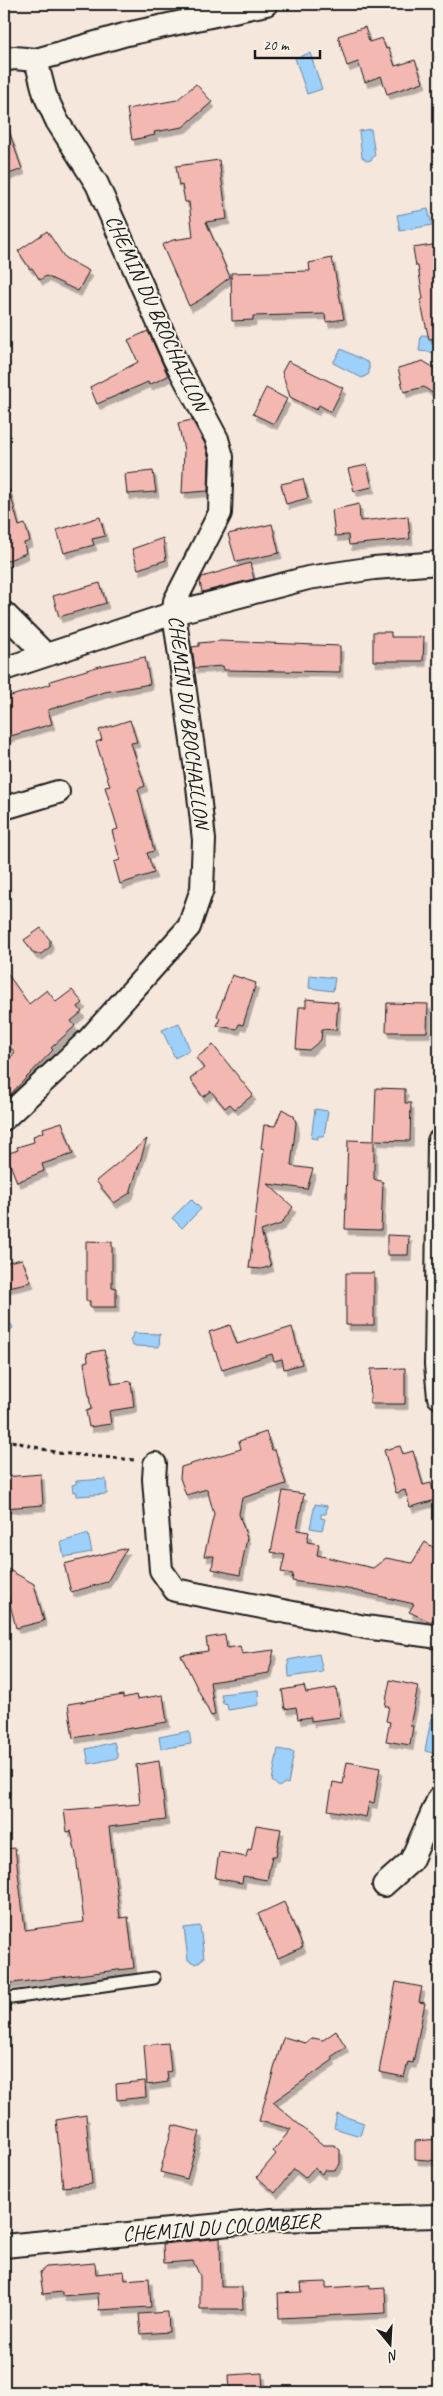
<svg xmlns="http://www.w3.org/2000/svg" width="443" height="2396" font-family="Caveat,sans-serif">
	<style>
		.water { fill: #9dd0fa; stroke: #6988a1 }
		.building { fill: #f3b8b2; stroke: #1c1c1c; filter: url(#shadow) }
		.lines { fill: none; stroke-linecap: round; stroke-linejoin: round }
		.service-casing { stroke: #1c1c1c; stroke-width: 15 }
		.minor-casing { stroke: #1c1c1c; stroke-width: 26 }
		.path { stroke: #1c1c1c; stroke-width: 3; stroke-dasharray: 4 4; stroke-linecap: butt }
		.service { stroke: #f7f3e8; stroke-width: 11 }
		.minor { stroke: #f7f3e8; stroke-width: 22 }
		.labels { text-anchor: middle; stroke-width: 4; stroke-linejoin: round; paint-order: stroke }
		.street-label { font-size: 21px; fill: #1c1c1c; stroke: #f7f3e8 }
	</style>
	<defs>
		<filter id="shadow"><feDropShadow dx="3" dy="5.5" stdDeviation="0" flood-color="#0004"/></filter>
	</defs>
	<rect width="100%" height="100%" fill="#f6e7dd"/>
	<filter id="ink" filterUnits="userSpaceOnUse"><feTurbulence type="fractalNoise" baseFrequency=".02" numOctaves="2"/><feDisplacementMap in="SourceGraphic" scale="10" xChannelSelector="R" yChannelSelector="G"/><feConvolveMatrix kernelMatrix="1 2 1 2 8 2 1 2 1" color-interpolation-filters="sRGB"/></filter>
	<g filter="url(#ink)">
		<path class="water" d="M310,53l12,36 -15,5 -12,-36z
			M371,129l4,26 -4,5 -4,1 -5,-4 -3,-26z
			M428,209l4,16 -32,6 -3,-16z
			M421,335l18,1v17l-20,-2z
			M341,349l28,14v11l-7,4 -29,-15z
			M310,975l25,3 -2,13 -24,-3z
			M179,1023l11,27 -15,8 -13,-28z
			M315,1109l13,2 -4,25h-6v3l-7,-1z
			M191,1199l10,10 -19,19 -10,-10z
			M4,1324h7l2,4 -3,2 -2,11 2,16 -6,5z
			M134,1333l26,1 -1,13 -26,-1 -3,-5z
			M106,1479l1,15 -30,2v-4h-4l-1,-7 4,-1v-3z
			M315,1504l12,2 -1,8h-5v4l4,1 -3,11 -12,-2z
			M88,1534l4,18 -28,5 -3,-15z
			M319,1654l4,18 -34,5 -1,-17z
			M258,1690l1,15 -31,5 -1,-6 -4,-1 -2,-9z
			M431,1719l8,2 -2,33 -12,-3z
			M189,1731l2,13 -30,5 -2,-12z
			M114,1742l4,16 -29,6 -3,-15z
			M278,1749l16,3 -6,32 -3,-1 -6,4 -7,-6z
			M200,1926l4,32 -8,6 -8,-4 -4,-32z
			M337,2114l27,9 -4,13 -26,-8z"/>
		<path class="building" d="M365,27l4,15 13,-4 4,11 3,-1 6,18 20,-6 8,22 -36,12 -6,-18 -16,6 -7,-20 -11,4 -9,-30z
			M196,84l16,18 -29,25 -29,5 1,3 -23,5 -5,-31 50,-9z
			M6,123l16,46 -18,7v-52z
			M219,160l8,59 -21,3 24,55 -30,23 -11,6 -27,-61 11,-5 20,-3 -4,-35h-4l-3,-17 -3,1 -3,-20z
			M47,231l18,27 24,13 -11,20 -32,-15 -6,4 -8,-12 -2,1 -12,-18z
			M439,244v94l-10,1 -9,-39 3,-1 -5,-33h-2l-3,-18z
			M332,258l12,61 -18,3 -1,-8 -72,2v4l-21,1 -1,-48 79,-2 -1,-8z
			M148,331l20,45 -19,9 -1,-3 -51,22 -7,-17 48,-25 -10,-22z
			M288,361l55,27 -12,24 -12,-7 -3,5 -26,-13 -8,-25z
			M423,361l16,10v27l-15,-11 -20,5 -6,-24z
			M266,388l21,11 -13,25 -21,-10z
			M192,420l13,24 4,15 -1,32 -26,2 2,-43 -6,-27z
			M367,465l5,22 -18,4 -6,-22z
			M153,471l3,21 -29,2 -2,-20z
			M303,479l5,19 -22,6 -5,-20z
			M9,489l10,37 6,-2 5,17 -6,2 2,10 -22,9v-72z
			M359,504l1,17 48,-5 2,23 -61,6 -1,-10 -13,1 -3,-26z
			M100,517l5,19 -13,3 2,6 -30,8 -7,-23z
			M272,524l7,29 -43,9 -8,-28z
			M163,538l3,22 -28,9 -6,-20z
			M250,563l4,16 -52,13 -2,-10 2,-5z
			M100,583l6,20 -47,14 -6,-21z
			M373,632h18v5h33l-1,24h-50z
			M220,641l120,5v26l-116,-2 -1,-4 -28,2 -3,-21 7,-1v-3z
			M145,657l5,27 -45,8 -57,18 4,14 -48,14v-40l47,-14 -1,-3 50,-15z
			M130,720l7,22 -6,1 14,43 -7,3 16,62 -7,2 7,20 -34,11 -6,-22 6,-2 -8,-29 6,-2 -13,-42 5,-1 -14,-44 6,-2 -3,-10z
			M41,928l9,12v7l-9,7h-7l-10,-14z
			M4,969l25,35 18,-14 9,12 16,-12 11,13 -5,4 4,5 -11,9 4,5 -24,22 2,2 -49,51v-36l11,-13 -11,-10z
			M232,975l24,8 -13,42 -4,-1 -2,5 -20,-3 3,-8 -3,-2z
			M306,999l32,3 -2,28 -14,-1 -1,11 -12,10 -13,-1 3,-42h7z
			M387,1003l41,1 -1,28h-41z
			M213,1045l40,50 -18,14 -5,-5 -5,4 -14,-17 -8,6 -13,-18 14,-11 -8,-10z
			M376,1088l29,1v14h6l-1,38 -36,-1z
			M282,1109l12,7 2,7 -5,43 22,3 -6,20 -39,-5 25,23 -12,17 -20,7 10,35 -10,3 -12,-1 15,-119 -3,-1 3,-23 11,1z
			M62,1122l11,32 -31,10 2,7 -27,11 -11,-28 12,-4 -1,-3 17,-5 -1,-6 11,-4 -1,-4z
			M147,1139l-17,54 -16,10 -18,-22z
			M348,1140l26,1v38l9,3 -2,48 -36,-1z
			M387,1235l22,1 -1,19h-21z
			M86,1241l26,1v45l4,1v19h-26v-6h-4z
			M22,1259l9,23 -27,6v-25z
			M346,1273h28v52h-28z
			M230,1325l7,19 55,-17 10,37 -18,5 -2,-10 -8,2 -2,-7 -50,16 -13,-38z
			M104,1350l8,34 19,-3 3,26 -25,4 2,13 -22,3 -3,-16 5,-2 -7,-47 4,-1 -1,-8z
			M405,1368v36h-35l1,-35z
			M266,1432l6,18h3l11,34 -44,14 -3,16 8,24 -7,37 -28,-6 2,-13h-10l10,-42 -7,-25 -21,6 -6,-17 1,-11 60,-18 -2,-8z
			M400,1446l3,8 10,-3 10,34 8,-2 5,17 -26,7 -5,-17 -9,3 -12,-43z
			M41,1474l2,31 -39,3v-31z
			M283,1491l21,3 -7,36 12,2 -2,10 12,2 -2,11 56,13 13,-10 26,5 13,-21 14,9v58l-8,13 -22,-10 5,-8 -66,-15 -56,-8 1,-7 -12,-2 4,-17 -14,-3z
			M127,1548l-20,34 -36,10 -7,-28z
			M4,1567l30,17 10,37 -28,7 -12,-48z
			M225,1635l2,13 13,-2 2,8 32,-4 -5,23 -59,9 5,33 -4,1 -30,-61 27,-4 -2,-13z
			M390,1680l28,6 -8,40h3l-3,19 -24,-4 4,-19 -4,-1 3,-15h-4z
			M304,1686l2,7 30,-5 5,29 -30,4v-4l-13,2 -2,-12 -11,2 -3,-19z
			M123,1695v3l13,-3 1,4 26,-4 4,27 -94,16 -5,-34z
			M159,1761l7,59 -57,7 11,91 8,-1 6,51 -130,16v-135l11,-1 10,82 59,-8 -8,-67 -5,-24 -4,1 -3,-22 76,-6 -4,-39z
			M347,1762l33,6 -6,35 -5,-1 -3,15 -38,-7 5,-28 10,2z
			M256,1825l25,4 -5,27h-4l-5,24 -24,-4 -1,7 -27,-5 4,-26 27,5 2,-8 3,1z
			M284,1902l19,45 -25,11 -20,-44z
			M396,1982l26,5 -3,15 6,1 -12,60 -5,-1 -4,15 -25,-5z
			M336,2031l10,16 -15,10 2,3 -60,42 50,43h11l6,5v14l-5,6h-11l-2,4 -8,-6 -9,10 -11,-9 -19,24 -18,-16 19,-23 -3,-3 18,-22 -32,-8 23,-80 2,-4 21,6 8,-5 10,2z
			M168,2043l3,28 -4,1 1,10 -21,3 -3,-40z
			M145,2081l1,16 -29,3 -1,-16z
			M86,2115l6,69 -29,3 -7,-67z
			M173,2125l27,7 -13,47 -27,-7z
			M439,2139v22l-24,-2v-18z
			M220,2238l1,49h21l1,22h-43v-33l-7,-15 -29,2 -1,-19z
			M95,2263l1,11 28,-3 1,9 24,-2 2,29 -52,3 -1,-17 -36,3v-4l-19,2 -3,-22 6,-5z
			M326,2282v6l44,-3v4l15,-1 1,25 -107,5 -1,-25 24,-1 -1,-9z
			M168,2312l1,20 -28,2 -2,-20z
			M262,2373l1,19h-33l-1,-17z"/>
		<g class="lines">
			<defs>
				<path id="service" d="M4,1999l150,-21"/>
				<path id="minor" d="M4,60l10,-2 22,2 91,-26 139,-30
					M4,613l42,42
					M4,669l170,-56 134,-35 66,-10 65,-5
					M4,808l54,-16
					M4,1119l85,-80 100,-112 13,-38 2,-49 -7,-63 -23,-164 1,-12 45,-88 2,-56 -5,-18 -43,-81 -77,-174 -40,-63 -12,-26 -9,-35
					M439,1141l-3,224 3,32
					M155,1464l-1,15 7,91 14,20 190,37 74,10
					M384,1885l27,-24 28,-63
					M4,2246l268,-26 167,-4"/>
			</defs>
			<use href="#service" class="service-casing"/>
			<use href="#minor" class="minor-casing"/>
			<path class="path" d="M4,1439l54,14 77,7"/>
			<use href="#service" class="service"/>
			<use href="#minor" class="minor"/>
		</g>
	</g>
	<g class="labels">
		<g class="street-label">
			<text transform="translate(157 313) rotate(65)" y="7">CHEMIN DU BROCHAILLON</text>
			<text transform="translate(189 722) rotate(83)" y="7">CHEMIN DU BROCHAILLON</text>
			<text transform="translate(221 2227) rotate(-4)" y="7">CHEMIN DU COLOMBIER</text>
		</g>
	</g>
	<rect width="443" height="2396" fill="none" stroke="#f7f3e8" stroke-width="20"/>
	<rect x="10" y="10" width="423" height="2376" fill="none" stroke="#1c1c1c" stroke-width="2" filter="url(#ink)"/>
	<g transform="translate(390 2344) rotate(162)" stroke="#f7f3e8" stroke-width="4" paint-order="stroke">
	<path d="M0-4L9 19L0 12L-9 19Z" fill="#1c1c1c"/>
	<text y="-8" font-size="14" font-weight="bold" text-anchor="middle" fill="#1c1c1c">N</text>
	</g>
	<path d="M255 50v8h65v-8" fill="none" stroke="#1c1c1c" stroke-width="2.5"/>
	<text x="263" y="50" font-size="15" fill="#1c1c1c" stroke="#f7f3e8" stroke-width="4" paint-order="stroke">20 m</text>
</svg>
